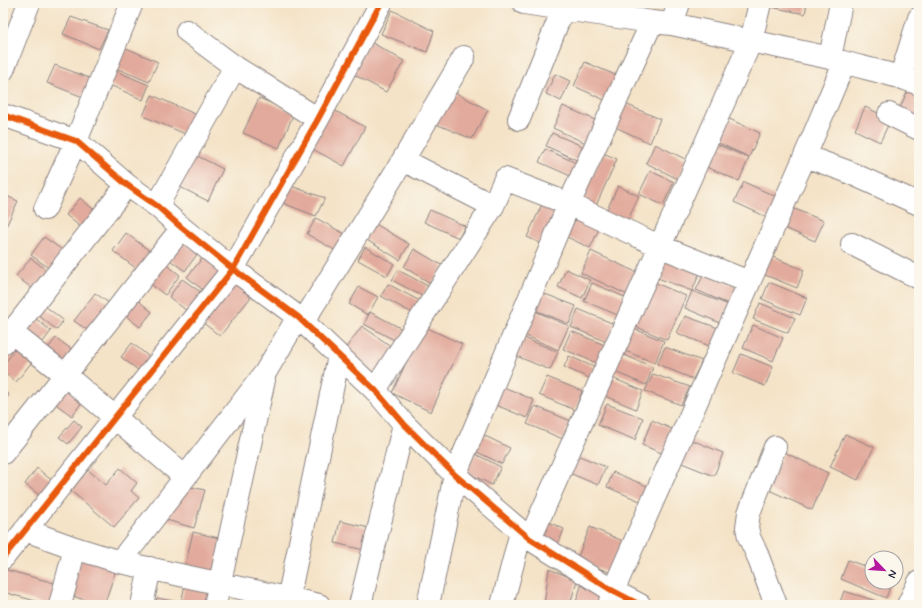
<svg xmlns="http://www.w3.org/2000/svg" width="922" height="608" font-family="Mynerve,sans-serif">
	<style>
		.building { fill: #e2aa9c }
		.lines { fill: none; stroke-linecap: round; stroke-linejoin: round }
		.minor-casing { stroke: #8b8281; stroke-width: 24 }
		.minor { stroke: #fff; stroke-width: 22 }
		.cycleway-casing { stroke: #fbf7ec; stroke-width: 8 }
		.cycleway { stroke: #e8590c; stroke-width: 6 }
	</style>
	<rect width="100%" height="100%" fill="#fbf7ec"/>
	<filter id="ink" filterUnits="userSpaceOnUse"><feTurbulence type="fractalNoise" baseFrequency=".025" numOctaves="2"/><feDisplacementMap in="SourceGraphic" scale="8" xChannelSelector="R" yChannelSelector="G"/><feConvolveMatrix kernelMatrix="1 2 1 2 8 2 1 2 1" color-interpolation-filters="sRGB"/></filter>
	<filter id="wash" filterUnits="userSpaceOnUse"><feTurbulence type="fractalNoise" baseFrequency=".012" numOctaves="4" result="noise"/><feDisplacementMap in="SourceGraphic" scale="16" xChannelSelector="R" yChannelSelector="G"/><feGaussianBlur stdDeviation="0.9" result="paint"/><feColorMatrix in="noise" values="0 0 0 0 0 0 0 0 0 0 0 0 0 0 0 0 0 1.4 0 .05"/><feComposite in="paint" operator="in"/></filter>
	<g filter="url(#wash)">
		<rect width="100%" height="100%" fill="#f4e3c7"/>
		<g id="blocks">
			<path class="building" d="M767,3h40l-2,11 -39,-8z
				M392,10l42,21 -7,21 -46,-18z
				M71,17l37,13 -9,19 -36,-15z
				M369,41l35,20 -18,31 -35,-19z
				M124,47l34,15 -9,20 -33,-14z
				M585,62l35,15 -11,25 -35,-16z
				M55,65l37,14 -9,18 -36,-14z
				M116,71l33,14 -6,15 -33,-15z
				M555,74l15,7 -9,20 -15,-7z
				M911,83l8,4v33l-20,-10z
				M454,92l34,18 -16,29 -36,-15z
				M152,95l45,20 -9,20 -45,-19z
				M259,98l35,15 -15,35 -36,-15z
				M623,103l37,16 -10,24 -37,-17z
				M563,106l37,16 -10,23 -37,-17z
				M328,107l37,20 -21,39 -37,-20z
				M865,107l26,12 -11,23 -25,-12z
				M723,116l37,17 -11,24 -37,-17z
				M552,133l37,16 -6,14 -37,-17z
				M714,143l35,15 -10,23 -35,-15z
				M655,144l32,16 -9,19 -32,-16z
				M545,149l36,16 -6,13 -36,-16z
				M192,153l31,16 -15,32 -32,-16z
				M603,153l14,6 -23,51 -14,-6z
				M650,171l24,11 -11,23 -24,-11z
				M744,182l35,16 -10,20 -35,-16z
				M288,185l37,13 -9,18 -36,-14z
				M618,186l21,10 -13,28 -21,-10z
				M4,195l14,6 -15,32v-35z
				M80,198l18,15 -14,17 -18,-15z
				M543,202l17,8 -16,35 -17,-8z
				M790,207l34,14 -9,20 -33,-14z
				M430,210l35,16 -6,12 -35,-16z
				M578,214l23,11 -11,23 -23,-11z
				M316,218l34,19 -9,17 -34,-20z
				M374,223l35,21 -9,16 -35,-21z
				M126,233l28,21 -13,18 -28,-21z
				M44,237l24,17 -14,18 -23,-17z
				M180,240l18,13 -13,18 -18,-13z
				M365,247l29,17 -7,12 -29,-16z
				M414,249l29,17 -11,18 -28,-17z
				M591,251l47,22 -10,22 -47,-22z
				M664,255l37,15 -9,21 -37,-14z
				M768,255l36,15 -7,18 -37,-15z
				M204,256l21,16 -17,22 -21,-17z
				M31,258l23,18 -15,18 -23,-18z
				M163,262l17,13 -15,20 -17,-13z
				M566,269l24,11 -8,18 -24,-11z
				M398,270l30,16 -6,10 -30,-16z
				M704,274l36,13 -9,18 -35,-15z
				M227,278l24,19 -31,39 -23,-18z
				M182,279l23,16 -14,19 -22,-17z
				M651,281l35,15 -19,44 -35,-15z
				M769,282l38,16 -7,17 -38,-16z
				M592,283l35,15 -7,18 -36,-15z
				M388,284l32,17 -6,13 -33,-18z
				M359,287l19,10 -10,18 -19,-11z
				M692,291l37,14 -9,18 -35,-15z
				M540,292l36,14 -7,18 -36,-15z
				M95,293l14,10 -20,28 -15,-10z
				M134,297l18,15 -12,15 -19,-15z
				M760,303l35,15 -7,15 -35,-14z
				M45,306l18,14 -6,10 -19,-15z
				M578,309l36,15 -7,18 -36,-15z
				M535,311l34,15 -11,24 -34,-15z
				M370,312l36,19 -6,12 -36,-19z
				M685,316l36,13 -9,18 -35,-14z
				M35,318l16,13 -11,15 -17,-12z
				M753,325l30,13 -10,23 -30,-13z
				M362,326l33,23 -21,29 -29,-29z
				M423,326l39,18 -31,68 -39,-19z
				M627,326l37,15 -9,22 -37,-15z
				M571,331l36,15 -8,18 -36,-15z
				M522,337l36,15 -8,18 -36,-15z
				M56,338l18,13 -10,15 -19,-14z
				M132,343l21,17 -11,13 -21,-16z
				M665,347l37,14 -9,18 -36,-15z
				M15,350l16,13 -15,19 -13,-10v-7z
				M617,352l36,15 -7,18 -36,-15z
				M741,354l32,13 -8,19 -32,-13z
				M569,356l25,11 -5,11 -25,-11z
				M653,374l37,13 -9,18 -36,-14z
				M608,376l35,15 -7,18 -36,-15z
				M547,377l35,14 -7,19 -36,-15z
				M499,385l35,15 -7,18 -36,-15z
				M65,386l18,15 -11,15 -19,-14z
				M3,390l6,5 -6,9z
				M607,404l36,14 -8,22 -37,-15z
				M535,406l36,15 -8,18 -36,-15z
				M74,420l8,7 -14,17 -9,-7z
				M652,420l22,10 -10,24 -22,-9z
				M481,434l29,14 -8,16 -29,-14z
				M845,434l29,13 -16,33 -28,-13z
				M687,438l36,15 -9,23 -37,-15z
				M570,452l36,15 -8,18 -36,-15z
				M784,452l44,21 -16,37 -45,-21z
				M475,454l26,13 -9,18 -26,-13z
				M37,468l19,16 -12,15 -19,-15z
				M120,468l17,15 -6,8 8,7 -25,29 -43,-36 17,-21 18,15z
				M613,472l34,14 -7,15 -33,-14z
				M186,486l19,4 -11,38 -34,-10z
				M340,521l33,8 -5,22 -33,-8z
				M546,521l18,8 -7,18 -18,-8z
				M590,527l33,14 -12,32 -34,-14z
				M193,532l30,7 -8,35 -30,-7z
				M82,556l36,8 -14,41h-5l-29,-10z
				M848,560l24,9v13h20l-6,16 -45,-19z
				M3,569l55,15 -8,21 -47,-13z
				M549,569l28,11 -7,25h-26z
				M186,580l28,6 -4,19h-19l-10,-2z
				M582,583l27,16 -2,6h-32z
				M844,591l32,10 -2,4h-35z
				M157,598l21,4 -1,3h-22z"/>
		</g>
	</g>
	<g filter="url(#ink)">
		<use href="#blocks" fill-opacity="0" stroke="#8b8281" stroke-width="1"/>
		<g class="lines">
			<defs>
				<path id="minor" d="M524,3l128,19 20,2 158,34c29,10 60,14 89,26
					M672,24l7,-21
					M830,58l11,-55
					M235,67l83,52
					M3,70l26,-67
					M901,76l18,-58
					M889,114l30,15
					M3,115l73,26 51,44 30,21 25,22 51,41 65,48 77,73 29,34 51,51 75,64 83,52 27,14
					M519,119l44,-110
					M805,156l41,15 73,33
					M403,160l90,46
					M157,206l78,-139 -48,-36
					M45,209l31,-68 56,-138
					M852,244l67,34
					M303,322l100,-162 61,-103
					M11,332l54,43 120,102
					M3,343l124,-158
					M375,390l118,-184 12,-27 64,25 90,42 90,36
					M775,447l-26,66 -2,14 2,10 8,17 19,51
					M3,453l179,-225
					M25,530l50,18 45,14 199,43
					M530,539l221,-498 9,-38
					M3,558l230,-289 85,-150 63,-116
					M120,562l145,-189 33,-56
					M60,605l15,-57
					M142,605l8,-37
					M215,605l49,-225
					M287,605l52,-249
					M360,605l44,-181
					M428,605l27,-130 114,-271 83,-182
					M502,605l19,-73
					M609,605l4,-14 192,-435 39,-93
					M908,605l11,-23"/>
			</defs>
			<use href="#minor" class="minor-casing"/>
			<use href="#minor" class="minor"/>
			<defs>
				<path id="cycleway" d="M3,115l73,26 51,44 30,21 25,22 51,41 65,48 77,73 29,34 51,51 75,64 83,52 27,14
					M3,558l230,-289 85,-150 63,-116"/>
			</defs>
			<use href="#cycleway" class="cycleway-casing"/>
			<use href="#cycleway" class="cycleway"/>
		</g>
	</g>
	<rect width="922" height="608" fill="none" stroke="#fbf7ec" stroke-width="16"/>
	<g transform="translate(884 570) rotate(115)"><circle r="19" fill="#fbf7ec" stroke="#a4a2a5"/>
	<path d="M0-3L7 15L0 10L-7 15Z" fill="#b5179e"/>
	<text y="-6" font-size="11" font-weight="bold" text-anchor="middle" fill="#22223b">N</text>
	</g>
</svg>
